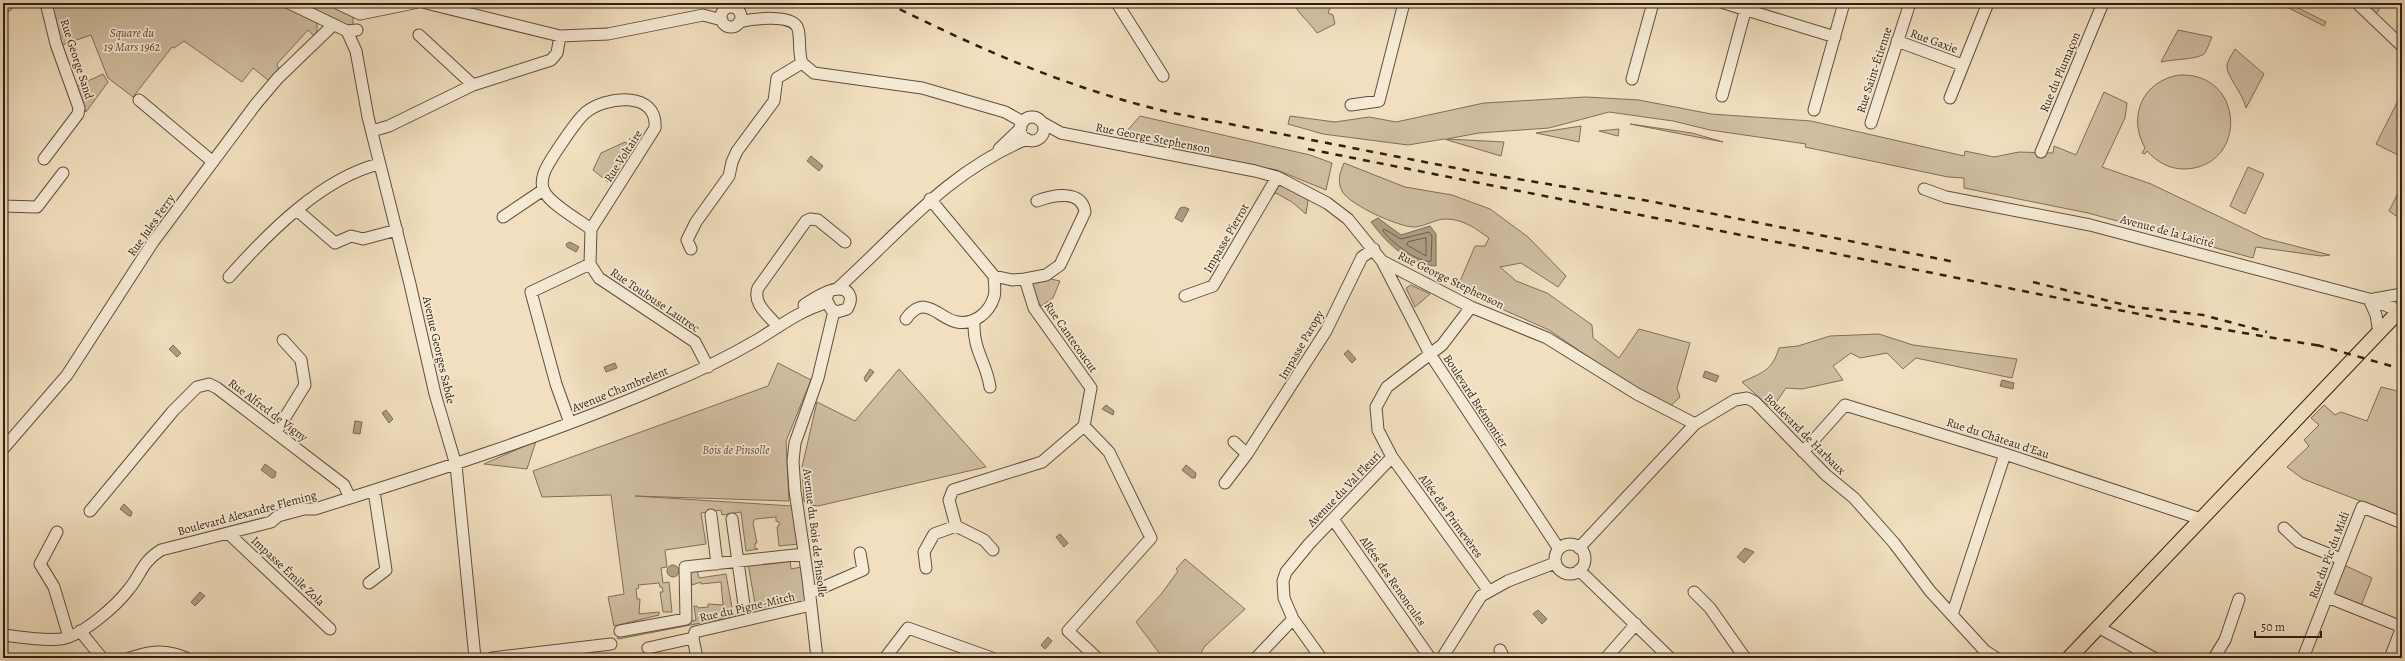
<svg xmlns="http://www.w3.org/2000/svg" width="2405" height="661" font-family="Alegreya,serif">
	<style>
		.green { fill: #d0bea2; stroke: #806e5a }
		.water { fill: #af9d84; stroke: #7c6a56 }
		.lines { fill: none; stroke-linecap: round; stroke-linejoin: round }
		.shore { stroke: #6f5e4b; stroke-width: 1 }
		.minor-casing { stroke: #604e3d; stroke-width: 13 }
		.major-casing { stroke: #2f1e12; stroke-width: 16 }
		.minor { stroke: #f6ead5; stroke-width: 11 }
		.major { stroke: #f1dfbf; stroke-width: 14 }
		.rail { stroke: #2f1e12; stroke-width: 2.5; stroke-dasharray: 7 7; stroke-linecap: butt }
		.labels { text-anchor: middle; stroke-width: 3.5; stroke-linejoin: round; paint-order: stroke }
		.park-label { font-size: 12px; font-style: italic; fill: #5f4e3d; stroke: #f6ead5 }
		.street-label { font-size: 12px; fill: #2f1e12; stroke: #f6ead5 }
	</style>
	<rect width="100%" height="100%" fill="#f1dfbf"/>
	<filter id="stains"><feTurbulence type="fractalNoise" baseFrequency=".005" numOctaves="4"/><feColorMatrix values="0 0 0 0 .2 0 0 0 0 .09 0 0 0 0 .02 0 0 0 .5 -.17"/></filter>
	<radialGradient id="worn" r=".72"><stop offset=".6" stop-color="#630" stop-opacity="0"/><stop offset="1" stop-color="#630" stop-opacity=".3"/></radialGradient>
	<path class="green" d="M50,3h228l39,20v12l-2,2 -7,-7 -31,34 2,7 -10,10 -16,-13 -11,14 -58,-41 -10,7 -2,-1 -39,50 -25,-19 -17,-43 -32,11z
		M311,3h18l24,12v9l-4,2 -40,-19z
		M350,3h41l-28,7z
		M1293,3h29l8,5 -2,5 5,2 2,9 -18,9c-8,-11 -17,-18 -24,-30z
		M2279,3h9l38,19 -2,4z
		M2364,3h19l-7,11z
		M2178,30l34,7c-2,4 -5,14 -8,17 -9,6 -31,5 -43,8z
		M2235,49l29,25 -18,34c-3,-15 -20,-32 -19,-42 0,-5 6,-13 8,-17z
		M103,74l5,8 -22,30 -11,-25z
		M2179,75c67,-3 69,93 5,94 -15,0 -27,-7 -37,-18l-2,3 -3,-1 3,-5c-18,-32 -2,-67 34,-73z
		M2104,92l23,11 -2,15 -23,49 49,17 113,54 66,17 -9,1 -65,-9 -3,11 -165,-45 -124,-25v-10l-16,-1 -143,-30 1,-3 -96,-14 -37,-9 -64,-9 -60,16 -70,5 -32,6 57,3 -3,14 -57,-17 -36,6 -85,-11 -35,-10 2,-8 45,6 34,-5 27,5 88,-19 102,-6 53,3 72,14 100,7 153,35 1,-5 29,6 25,-5 34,1 1,-7 22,9z
		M2400,97l2,1v53l-2,5 -24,-12z
		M1140,116l170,39 22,8 -6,27 -49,-20 -158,-30z
		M1630,124l62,9 31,9z
		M1581,126l-2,16 -43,-9z
		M1619,129l-1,7 -19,-5z
		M625,142l7,5 -24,35 -15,-12 8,-17z
		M1344,163l61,24 47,8 38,14 38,28 38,39 -8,11 -37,-24 -21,4 16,14 31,12 45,32 1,13 26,20 20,-29 51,14 -13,45 3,9 -14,13 -117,-80 -83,-37 -8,-7 17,-40h10l4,-8c-13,-9 -24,-18 -41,-19 -11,-1 -22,7 -33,8 -14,1 -66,-22 -73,-36 -5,-11 -2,-18 2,-28z
		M2248,167l16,7 -19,40 -15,-8z
		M2402,185v35l-13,-9z
		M1278,186h6l24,14 -2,14 -14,-12 -16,-9 -5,3z
		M1046,278l14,3 -7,17 -12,8 -9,-12 -1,-7 3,-6z
		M1411,285l19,9 -15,13 -9,-19z
		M1879,334l34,11 104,14 -5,19 -96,-20 -13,11 -16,-16 -27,5 -9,-5 -18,13 10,14 -41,9 -16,-1 -13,19 -8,-4 -23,-21c21,-10 30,-11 37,-34l19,-2 32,-10z
		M778,363l33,17 -25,61 3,60 -154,-5 157,10 7,38 -20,2 -2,-19 2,-1v-4l-3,-1v-4l-21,2 -2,4 4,20h-2v5l3,1 -12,2 -5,-39 -19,3 -1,-5 -20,3 5,31 -41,6 2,17 -6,1 2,15 6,-1 3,30h-9l-3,-20h3l-1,-5h-2l-1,-4 -21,2 1,3 -3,1 1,10h3l-1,15 20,-2v3l-45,11 -6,-29 16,-3 -13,-99 -69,2 -9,-26 235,-85z
		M899,369l87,98 -168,39 -7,-1 -7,-4 -2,-34 15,-65 38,19z
		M2381,387l21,5v125l-99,-38 -16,-12 22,-21 -5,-6 15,-15 -8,-7 13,-13 11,10 6,-3 26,9z
		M536,441l-9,28 -43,-5z
		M1185,559l60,50 -41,38 -5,11h-36l-27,-36 26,-29 16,-22 -2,-2z
		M790,560l1,9 10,-2 5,31 -2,5 -186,36 -1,-2 79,-17 -2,-14h3l1,2 10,-1v-3l15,1 -2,-23 -20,2v-2l-9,3 -3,-13 8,-2 2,8 27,-4 7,39 23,-4 -8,-45z
		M2344,565l28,13 -11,28 -28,-12z"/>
	<path class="water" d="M811,156l12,10 -4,5 -12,-10z
		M1184,207l5,2 -7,13 -7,-4 5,-10z
		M1378,218l23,17 29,-9 6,8v32c-28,-1 -50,-24 -65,-44z
		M570,242l9,5 -3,5 -9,-5 -1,-3z
		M173,345l8,8 -4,4 -8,-8z
		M1348,350l8,9 -4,4 -8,-9z
		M615,363l2,5 -11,4 -2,-5z
		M870,369l4,3 -8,10 -2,-4z
		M1705,371l14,5 -3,6 -13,-5z
		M2002,380l12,3 -1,6 -13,-3z
		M1106,405l8,6 -1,4 -11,-6z
		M386,410l7,9 -4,4 -7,-10z
		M355,421l7,1 -2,12 -7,-1z
		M265,464l11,8 -1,5 -3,1 -11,-8z
		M1186,465l10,8 -1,5h-3l-10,-8z
		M124,504l8,8 -1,4h-2l-9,-7z
		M1060,534l8,9 -4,4 -8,-10z
		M1745,548l9,4 -10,11 -7,-6z
		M667 571a6 6 0 1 1 12 0a6 6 0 1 1-12 0Z
		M200,592l5,4 -10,10 -4,-4z
		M1538,610l9,9 -5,5 -9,-10z
		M1048,637l4,4 -7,8 -4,-4z"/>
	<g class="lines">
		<path class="shore" d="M1384,229l17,10 28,-7 3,4 -1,25c-12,3 -41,-20 -48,-30z
			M1426,238v18l-19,-11 1,-3z"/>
		<defs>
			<path id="minor" d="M289,3l58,28 10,-1
				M337,3l23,11
				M426,3l134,33 48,-2 95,-19 19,5
				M1117,3l46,73
				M1724,3l111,34
				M2357,3l45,43
				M721 17a10 10 0 1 1 20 0a10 10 0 1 1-20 0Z
				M3,8l6,-5
				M360,14l54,-11
				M739,22c12,-3 55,-9 59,7 3,11 0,23 4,34l12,10 108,15 83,24 18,10
				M347,31l9,20 12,66 42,167 25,110 21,71 19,193
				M419,35l54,50
				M1897,41l65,24
				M1632,79l21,-76
				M1722,96l25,-92
				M1950,98l38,-95
				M139,100l74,62
				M1351,105l28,-4 25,-98
				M1814,110l30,-107
				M1020 129a12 12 0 1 1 24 0a12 12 0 1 1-24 0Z
				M1043,123l18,10 194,38 22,6 50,26 21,16 34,42 89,46 76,31 90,56 58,30
				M1871,123l39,-120
				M372,131l17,-5 84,-41 78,-25 6,-7 3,-17
				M999,149l22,-21
				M2041,152l62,-149
				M44,159l34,-45 1,-6 -23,-64 -10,-41
				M1924,189l22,8 144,28 279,74 31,12
				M930,199l64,77 18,4 13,-1 9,29 57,80 -7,38 -42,36 -89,28 -4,10 7,26 28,14 9,10
				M3,206l34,1 26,-34
				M298,211l37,32 16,-7 12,3 34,-9
				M503,217l40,-27
				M591,229c-12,-9 -41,-25 -47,-38 -3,-6 -2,-12 0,-18 4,-11 32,-52 41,-60 20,-17 73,-23 70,15l-64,101 -1,35 9,14 96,64 13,25
				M691,249l-4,-9 9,-18 33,-46 3,-14 5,-11 37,-50 3,-23 25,-15
				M1382,261l48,93 129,195
				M229,277c38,-43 93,-99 150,-113
				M1025,279l21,-4 14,-10 25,-53c-3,-23 -32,-17 -48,-11
				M838,288c61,-55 110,-117 189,-149
				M1185,296l28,-10 64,-109
				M2369,299l7,16 3,18
				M2374,299l28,-5
				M804,305c9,-6 37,-25 45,-11 3,5 1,10 -2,15l-10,3 -6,-3 -5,-10 3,-8
				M906,319c19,-27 33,0 51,3 17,3 32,-9 37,-25 2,-6 0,-15 0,-21
				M974,322c-1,29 12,39 16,65
				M778,327c-9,-12 -26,-23 -20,-39l48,-67 4,-2 8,1 27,22
				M570,423l-14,-39 -25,-92 59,-28
				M1084,426l25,26 42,86 -83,93 29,27
				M276,432l29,-47 -4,-25 -18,-20
				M1234,442l13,12 79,-123 36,-74 12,-8
				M3,449l64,-74 86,-133 103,-138 22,-26 55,-53
				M1803,452l42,-47 160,49 196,65
				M1392,457l96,133
				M1225,483l22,-29
				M90,511l83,-100 24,-24 12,-3 8,4 127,97 6,13
				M711,515l6,49
				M732,519l12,86
				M1333,519l97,139
				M2284,528l15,14 42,17
				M57,532l-17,32 14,23 15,50
				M228,533l102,96
				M1555 559a15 15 0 1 1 30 0a15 15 0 1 1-30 0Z
				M1579,548l116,-124 40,-24 12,-2 8,4 71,73 28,23 40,45 36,48 55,60 11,7
				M926,568l-2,-16 10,-18 22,-8
				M1579,570l91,88
				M369,583l17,-13 -12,-79
				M1694,592l16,16 35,50
				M810,593l53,-23 -3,-17
				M2327,597l75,30
				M1952,615l53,-161
				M2098,627l56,31
				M80,631l22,27
				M620,631l66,-12 -1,-52 119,-13
				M3,635c18,2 39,6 58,4 21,-3 55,-33 68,-50 13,-16 12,-26 32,-39l110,-28 7,-6 26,-7h11c118,-37 236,-75 350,-124 32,-13 63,-28 92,-45 23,-14 44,-30 69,-37
				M693,638l4,20
				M648,648l45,-10 2,-6 116,-27
				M1500,650l4,8
				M130,658c20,-7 36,-9 56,0
				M492,658l119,-14
				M817,658l-9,-79 -13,-88 -2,-30 2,-18 23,-65 16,-67
				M885,658l23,-30 84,30
				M1256,658l37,-39
				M1321,658l-28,-39 -9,-21 -1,-17 3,-9 23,-28 83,-87 -14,-27 -2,-23 11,-20 55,-42 29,-38
				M1442,658l39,-62 27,-15 47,-18
				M1606,658l30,-34
				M2214,658l11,-18 14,-41
				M2303,658l59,-151 40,16
				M2390,658l12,-31"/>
			<path id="major" d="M2069,658l333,-350"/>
		</defs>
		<use href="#minor" class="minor-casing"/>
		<use href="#major" class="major-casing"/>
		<use href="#minor" class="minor"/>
		<use href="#major" class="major"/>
		<path class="rail" d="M887,3c95,47 178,84 281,109l308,60 173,29 306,61
			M1308,149l871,173 142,24
			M2033,282l100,25 70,8 64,17
			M2317,345l85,24"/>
	</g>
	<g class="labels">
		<g class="park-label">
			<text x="132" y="37">Square du<tspan x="132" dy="14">19 Mars 1962</tspan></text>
			<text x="736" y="454">Bois de Pinsolle</text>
		</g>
		<g class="street-label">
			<text transform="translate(1934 41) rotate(20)" y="4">Rue Gaxie</text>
			<text transform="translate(77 59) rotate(72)" y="4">Rue George Sand</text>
			<text transform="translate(1874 70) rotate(-72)" y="4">Rue Saint-Étienne</text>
			<text transform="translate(2060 72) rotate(-67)" y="4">Rue du Plumaçon</text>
			<text transform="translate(1153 138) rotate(11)" y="4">Rue George Stephenson</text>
			<text transform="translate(623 156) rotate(-57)" y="4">Rue Voltaire</text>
			<text transform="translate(151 225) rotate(-55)" y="4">Rue Jules Ferry</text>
			<text transform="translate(2167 231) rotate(15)" y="4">Avenue de la Laïcité</text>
			<text transform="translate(1226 238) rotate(-60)" y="4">Impasse Pierrot</text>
			<text transform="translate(1451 280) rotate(26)" y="4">Rue George Stephenson</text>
			<text transform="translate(655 300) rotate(34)" y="4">Rue Toulouse Lautrec</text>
			<text transform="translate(1071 337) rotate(55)" y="4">Rue Cantecoucut</text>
			<text transform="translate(1301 345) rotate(-60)" y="4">Impasse Paropy</text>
			<text transform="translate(439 350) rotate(77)" y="4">Avenue Georges Sabde</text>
			<text transform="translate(620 389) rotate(-22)" y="4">Avenue Chambrelent</text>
			<text transform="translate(1476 401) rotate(57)" y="4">Boulevard Brémontier</text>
			<text transform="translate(268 410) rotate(37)" y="4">Rue Alfred de Vigny</text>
			<text transform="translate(1805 434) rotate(45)" y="4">Boulevard de Harbaux</text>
			<text transform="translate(1998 438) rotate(18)" y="4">Rue du Château d'Eau</text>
			<text transform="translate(1344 489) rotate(-46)" y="4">Avenue du Val Fleuri</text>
			<text transform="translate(247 513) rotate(-15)" y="4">Boulevard Alexandre Fleming</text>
			<text transform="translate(1451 516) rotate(54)" y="4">Allée des Primevères</text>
			<text transform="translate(815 533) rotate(83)" y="4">Avenue du Bois de Pinsolle</text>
			<text transform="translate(2329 555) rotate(-69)" y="4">Rue du Pic du Midi</text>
			<text transform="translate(288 571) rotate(43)" y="4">Impasse Émile Zola</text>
			<text transform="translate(1393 581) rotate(55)" y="4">Allées des Renoncules</text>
			<text transform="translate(747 607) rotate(-13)" y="4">Rue du Pigne-Mitch</text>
		</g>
	</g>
	<rect width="2405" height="661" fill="none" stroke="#f1dfbf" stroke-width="16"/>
	<rect x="4" y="4" width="2397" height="653" fill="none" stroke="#2f1e12" stroke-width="2"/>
	<rect x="8" y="8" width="2389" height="645" fill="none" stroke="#2f1e12"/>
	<path d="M2255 631v6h66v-6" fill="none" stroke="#2f1e12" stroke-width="2"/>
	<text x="2261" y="631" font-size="12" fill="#2f1e12" stroke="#f6ead5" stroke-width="3" paint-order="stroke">50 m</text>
	<rect width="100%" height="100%" filter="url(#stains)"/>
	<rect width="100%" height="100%" fill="url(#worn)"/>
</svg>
